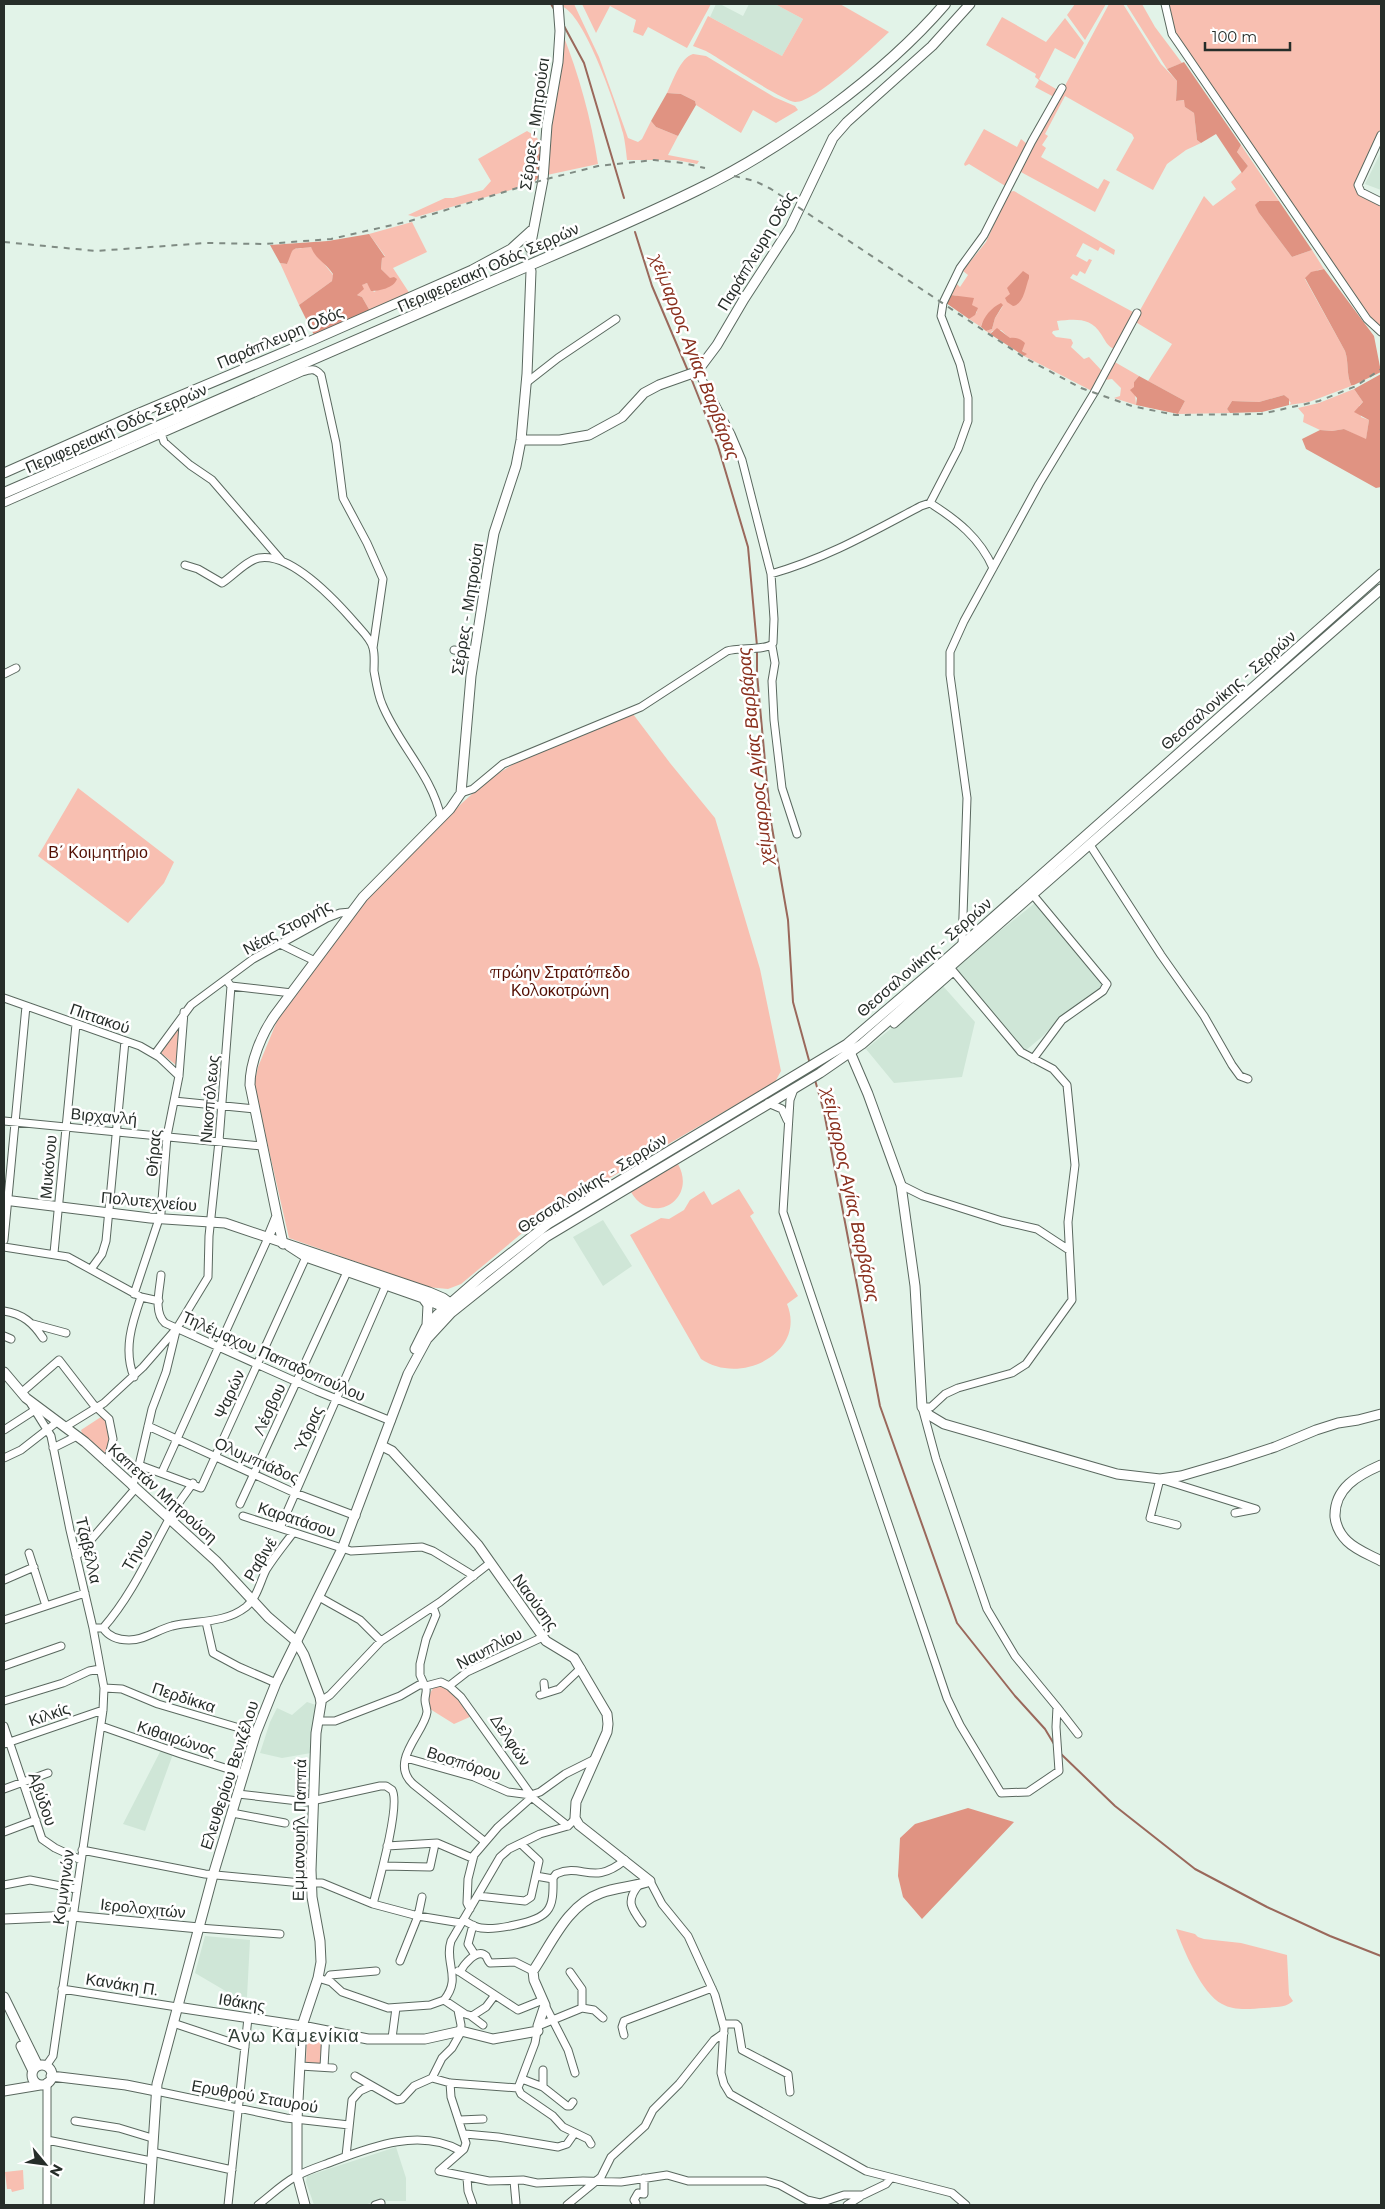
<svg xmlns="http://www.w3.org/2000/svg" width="1385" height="2209" font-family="Montserrat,sans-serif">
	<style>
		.built { fill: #cfe6d7 }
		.green { fill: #f8bfb1 }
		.forest { fill: #e09382 }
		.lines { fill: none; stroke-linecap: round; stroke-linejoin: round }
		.stream { stroke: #9a685b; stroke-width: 2 }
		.tertiary-tunnel { stroke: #bccbc2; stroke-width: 9; stroke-dasharray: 9 4.5; stroke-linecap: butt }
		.minor-casing { stroke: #5a685f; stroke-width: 9 }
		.tertiary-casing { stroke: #5a685f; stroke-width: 11 }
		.secondary-casing { stroke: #5a685f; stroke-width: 11 }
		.primary-casing { stroke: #5a685f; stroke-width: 12 }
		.minor { stroke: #fff; stroke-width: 7 }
		.tertiary { stroke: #fff; stroke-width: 9 }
		.secondary { stroke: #fff; stroke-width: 9 }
		.primary { stroke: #fff; stroke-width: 10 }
		.rail { stroke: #7f8b83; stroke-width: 2; stroke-dasharray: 6 6; stroke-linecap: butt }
		.labels { text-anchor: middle; stroke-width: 5; stroke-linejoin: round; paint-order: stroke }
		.street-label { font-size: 16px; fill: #262d29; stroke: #fff }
		.park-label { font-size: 16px; fill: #530f03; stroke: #fff }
		.water-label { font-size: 18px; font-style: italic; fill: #892f1d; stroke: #fff }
		.neighbourhood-label { font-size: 18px; letter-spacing: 1px; fill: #334038; stroke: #fff }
	</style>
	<rect width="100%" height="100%" fill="#e2f3e8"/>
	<path class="built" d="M716,4h4l23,12 6,-12h26l28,15 -21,37 -72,-39z
		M1381,152v38l-16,-6z
		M1035,903l68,83 -49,38 -11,12 -18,15 -70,-84z
		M943,986l32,36 -13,55 -68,6 -28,-34z
		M603,1220l29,46 -29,20 -30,-49z
		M307,1702l9,3 -5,48 -29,5 -22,-5 10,-31 7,-14 15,7z
		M161,1750l12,4 -28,77 -22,-7z
		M205,1936l45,4 -3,57 -13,-1 -39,-23z
		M396,2147l10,31v23h-29l-13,4h-50l-8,-23 1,-6z"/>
	<path class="green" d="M561,4h13l25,53 29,81 10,4 4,-3 9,-18 5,6 22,9 -10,19 31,6 -2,3 -21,-4h-49c-1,-9 -2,-19 -4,-27 -6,-24 -39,-121 -62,-127z
		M582,4h129l-24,44 -39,-21 -5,9 -10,-4 3,-12 -26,-14 -14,27z
		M775,4h65l49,28c-16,15 -74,71 -94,70 -14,-2 -73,-42 -89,-51l-13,-5 15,-30 74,40 21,-37z
		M1075,4h31l-21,36 -18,-25z
		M1109,4h14l38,60 16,17 -1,20 9,-1v7l9,6 3,27 4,3 -15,7 -19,14 -14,26 -37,-20 18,-32 -2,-4 -67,-38 -20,38 3,2 -6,9 4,3 -5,9 57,32 6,-10 6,3 -15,30 -76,-41z
		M1126,4h16l13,23 27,36 -15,6z
		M1168,4h213v128l-25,53 25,18v126l-10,-9 -195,-285 -5,-14z
		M1002,17l44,25 19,-24 19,25 -9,16 -20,-11 -16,31 17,10 -2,8 -19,-10 4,-7 -4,-3 1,-3 -50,-29z
		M562,32c17,43 29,86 36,132l-51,11 4,-58z
		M693,54l13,2 68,41 21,9 3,4 -22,13 -23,-13 -12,23 -45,-28 -1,-4 -14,-7 -14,-1c6,-12 13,-35 26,-39z
		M984,129l33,18 4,-8 6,5 -20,43 -38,-23 -4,2 -1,-2z
		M527,131c10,6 15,9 14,22l-12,8v7l-5,5 8,11 -116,33 -8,-2 37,-17h8l30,-8 8,-9 -13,-22z
		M1241,145l38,56h-21l1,12 33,44 20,-7 12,19 -6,1 -13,9 40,72c4,11 1,22 6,34h3l-45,17 -20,3 2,-2 -7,-8 -25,7 -27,-1 -5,8 3,4 -52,1 7,-13 -37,-20 24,-37 -38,-23 70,-125 9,10 23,-17 -5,-7 17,-16 -11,-14z
		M1014,191l101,59 -1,5 -14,-8 -2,4 -15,-8 -7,13 11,6 2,-3 3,1 -7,14 -5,-3 -3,5 -4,-2 -3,4 63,34 -19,37c-7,-3 -9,-9 -13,-15 -10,-17 -27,-15 -44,-13l2,9 -6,1 -1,2 4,4 15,2 2,4 -2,4 13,12 5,-2 13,14 -10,20 -68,-35 2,-2 -25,-24 -9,1 -2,3 -4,-3 6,-2 3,-11 8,-12 -21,17 -1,4 -12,-8 8,-7c-7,-10 -12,-16 -26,-17l6,-11 3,3 8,-12 -5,-4 2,-3 21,-26 23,-50z
		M412,222l15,30 -34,16 17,26 -40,17 -8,-14 -5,-2 4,-10 6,-2 7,9 7,-4 6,-1 3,-8 -9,-10 1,-11 3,-2 -16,-22z
		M311,247l22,28 -1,6 -33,24 -19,-42 7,1 2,-10 5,-5z
		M1113,361l26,15 -5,6 2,23 -22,-7 6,-2 1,-8 -9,-9 -8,1z
		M1354,389l9,13 -4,4 2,11 8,3 -3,20 -22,-11 -12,2 -12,-1 -17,-8 1,-7 -6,-7 21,-5z
		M633,714l37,49 45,55 45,151 21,102 -6,11 -205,119 -9,-4 -40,37 -60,50 -13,5 -21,-2 -138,-49 -35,-153 4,-18 19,-46 92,-125 93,-93 27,-24 31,-19z
		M78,788l96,74 -10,21 -36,40 -90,-67z
		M179,1027l-3,38 -15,-12z
		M678,1164c20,36 -27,63 -47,28z
		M739,1189l15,24 -4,3 48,80 -11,8c20,49 -47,82 -86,55l-71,-124 31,-17 8,1 15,-9 6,-10 14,-9 8,14z
		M104,1415l7,17 -3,24 -26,-23 -1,-3z
		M442,1683l9,6 21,27 -18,8 -24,-15c-2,-13 -1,-21 12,-26z
		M1176,1929l19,5 3,3 6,2 37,4 46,12 2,40 4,6c-7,7 -20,6 -29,7 -14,1 -30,3 -42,-4 -20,-10 -39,-55 -46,-75z
		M307,2031l17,4 -4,30 -14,-2z
		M23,2170l1,19 -12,3 -1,-3h-4l-2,-17z"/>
	<path class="forest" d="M1184,62l57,83 -4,7 11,14 -6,7 -26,-39 -15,9 -4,-3 -3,-27 -9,-6 -1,-7 -8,1 1,-20 -10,-12z
		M667,93l14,1 14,7 1,4 -18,31 -22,-9 -5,-6z
		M541,153l-1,23 -8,8 -8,-11 5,-5 -1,-8z
		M1259,201h20l33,49 -20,7 -33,-44 -4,-8z
		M369,234l16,23 -3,1 -1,11 9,9 4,-1 3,2c-3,9 -18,12 -26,12l-4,-8 -5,2 2,4 -7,6 5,2 8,14 -56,24 -15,-30 33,-24 1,-7c-7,-11 -17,-14 -22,-27 -22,3 -16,-2 -24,17l-7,-1 -10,-18 58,-4z
		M1324,269l50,67 7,36 -27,13h-3c-5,-12 -2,-23 -6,-34l-40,-73 6,-6z
		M1023,271l6,4v3c-4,10 -5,26 -16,28l-6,-4 -2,-4 5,-4 -3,-6z
		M951,295l23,3 -2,7 6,3 -3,7 -6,4 -23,-16z
		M1001,303l2,2 -8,13 -3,11 -6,2 -5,-4c3,-11 10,-19 20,-24z
		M997,328l13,10c6,-1 11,1 15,5l-3,8 5,3 -3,2 -34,-22z
		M1381,374v113l-5,1 -70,-39 -4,-10 18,-9 12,1 12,-2 22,10 3,-19 -15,-8 9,-10 -9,-13z
		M1139,376l46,25 -7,13 -42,-9 1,-7 -7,-8 4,-3v-5z
		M1284,395l5,4v6l-27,7 -32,1 -3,-4 5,-8 27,1z
		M968,1808l46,14 -92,97 -19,-22 -5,-21 2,-38 15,-14z"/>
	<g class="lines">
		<path class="stream" d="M551,4l3,5
			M564,26l20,37 40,135
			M635,232l17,54 36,85
			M691,378l27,68 30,101 9,99
			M757,650v24l13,142 18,104 5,82 17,62
			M815,1080l9,32 56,294 77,217 58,73 30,33 9,15
			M1061,1754l54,52 80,63 72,38 63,29 51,20"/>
		<path class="tertiary-tunnel" d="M530,248l1,23"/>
		<defs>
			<path id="minor" d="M1165,4l7,30 9,13 186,272 14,13
				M1381,135l-23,50 3,7 20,10
				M526,383l32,-25 58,-39
				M161,433l3,9 26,23 22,15 69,80
				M4,503l298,-131c9,-3 13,-4 19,3l15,68 7,55 24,45 16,36 -10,69
				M930,503c27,17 50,35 63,65
				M185,565l13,4 24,14c11,-7 25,-23 37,-25 32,-6 78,44 97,66 6,7 15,15 17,24 2,7 1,16 1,23 2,11 4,24 8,33 16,40 50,71 59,114
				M771,574c56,-16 99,-41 150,-68l9,-3 28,-54 10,-28v-23l-8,-34 -19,-48 2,-13 17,-35 24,-33 48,-94 30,-53
				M772,646l3,17 -3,18 2,39 8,68 15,46
				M454,650l21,3
				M4,674l12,-6
				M461,793l12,-4 30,-25 138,-57 86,-56c12,-4 40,0 46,-8l1,-24 -3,-45 -29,-114 -11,-26 -34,-64
				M1090,845l71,110 43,61 28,49 8,11 8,3
				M1033,895l74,89 -4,7 -41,29 -29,39
				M280,944l35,17
				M962,945l5,-147 -17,-123v-23l14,-31 75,-137 55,-91 43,-80
				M231,986l61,7
				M4,998l136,48 19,11 20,19
				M894,1024l59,-52
				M155,1054l36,-49 62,-46 74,-41 13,-5 11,-1
				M794,1089l-4,11 -7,112 164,486 13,27 41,68 27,-1 31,-21 -3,-44 1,-20 -42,-51 -28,-47 -51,-150 -14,-52h9l14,-13 13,-6 54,-15 14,-9 46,-64 -4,-78 7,-57 -8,-80 -14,-16 -32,-17 -73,-87
				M174,1101l81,8
				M768,1103l14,6 5,11
				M4,1121l258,25
				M901,1185l22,11 79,25 35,8 32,21
				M4,1240l22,-234
				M4,1247l64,10 73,40 18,4
				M54,1253l22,-229
				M91,1269l11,-15 4,-13 19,-200
				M161,1275c-1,14 -8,37 4,48l152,68 74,30
				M134,1294l27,-81 6,-77 12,-60 5,-64
				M4,1311c19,3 29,12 39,27
				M33,1324l33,9
				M4,1336l7,3
				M134,1377c-11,-27 -2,-54 7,-80
				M21,1393l38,-33 34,44 16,15 4,20 -6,24
				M31,1404l20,32 19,94 23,98 11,60 -1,22 -50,346 -7,10
				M148,1426l147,67 61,23
				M65,1427l39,-24 39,-36 34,-39 31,-51 1,-41 10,-95 12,-155 -4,-5
				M4,1430l31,-20
				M53,1448l24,-12
				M4,1458l17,-8 36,-28
				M139,1465l62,23 105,-231
				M162,1472l106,-234
				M132,1486l5,-12 15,-65 14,-37 10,-41
				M240,1504l107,-232
				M243,1516l108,35 71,-4 11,4 41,25
				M1177,1525l-27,-7 10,-39 96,30 -21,4
				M280,1528l106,-243
				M29,1553l17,53
				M76,1557l59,-68
				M4,1580l30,-13
				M319,1597l41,23 21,21
				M4,1620l81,-27
				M206,1622l7,31 26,14 37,16
				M93,1628h10c6,9 15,12 26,12 16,0 28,-10 43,-14 25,-6 52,-2 74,-19 11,-9 14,-25 20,-37 8,-13 18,-25 27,-37
				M103,1628c30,-34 48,-77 70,-116 6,-10 13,-19 20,-29
				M4,1666l57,-20
				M544,1683l1,10
				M424,1684l-4,-9v-11l6,-25 10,-24 -3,-8
				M426,1686l15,-4 8,4 12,11 73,102 34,27
				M449,1686l18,-14 76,-35
				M104,1688l18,1 36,15 98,29
				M540,1695l19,-6 22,-21
				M4,1701l59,-18 26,-12 11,-2
				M321,1701l9,-6 51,-54 59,-39 50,-39
				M1057,1707l21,27
				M318,1721h17l65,-25 19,-11h6c3,5 0,9 0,15 0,4 2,8 2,12 -2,20 -39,49 -14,72l71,57
				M4,1726l38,113 13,9 26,12
				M101,1726l80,28 63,20
				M4,1744l99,-34
				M406,1758l68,19 34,15 23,3 9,-3 25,-18 28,-14
				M4,1789l44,-16
				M238,1794l69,8 73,-16h6l6,4c9,14 -14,95 -19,114
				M232,1813l53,10
				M4,1832l32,-12
				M387,1846l50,-3 35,15
				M82,1850l123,24 97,9h20l51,21 45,12 43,7
				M383,1866l47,1 5,-23
				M536,1876l17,3
				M650,1881l12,23 26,32 27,59 9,33 -3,45 3,11 6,10 136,77 86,22 14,12
				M4,1885l26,-5 46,9
				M638,1886c-12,15 -7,22 4,37
				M478,1896l47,5 6,-4 8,-36 -18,-17
				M470,1909l-3,-6 1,-24 6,-24 24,-28 34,-30
				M463,1920c6,3 11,7 18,8 14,2 57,-5 66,-17 7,-8 6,-23 6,-33l3,-4c27,-12 36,13 69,-14
				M473,1925l-5,19 7,11
				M199,1928l81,6
				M400,1961l18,-45 4,-19
				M458,1971l2,1c3,-6 17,-25 26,-16 1,2 2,5 4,7l25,-1 18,9
				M318,1978l13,4 11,10 46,16 42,-3 14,-5 21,14 7,2 14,-9 9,-12 -35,-23
				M327,1980l3,-5 46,-4
				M62,1989l115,18
				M495,1995l23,15 25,-10
				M444,2000c18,-22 0,-37 7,-59l49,-84 9,-8 31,-15 28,-8 7,-7
				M545,2005l23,45 7,23
				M582,2008l12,2 9,8
				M471,2016l12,9
				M173,2023l72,24
				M724,2024h12l2,2 4,24 46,24 2,18
				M624,2035l-2,-8 2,-6 88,-33
				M392,2038l4,-30
				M300,2066l33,2
				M324,2067l2,-36
				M355,2076l42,24 5,-1 12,-13 18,-8 18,5 68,5 17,-45 3,-17 44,-18v-19l-12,-17
				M432,2078l10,-20 10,-10 8,-14 1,-9 -3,-15
				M522,2079l21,8 24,19h3l3,-4
				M450,2083l1,14 15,46 -2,6 -25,22 50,10 34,-1 14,3 46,-2 38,1 46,-7 21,6h78l14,4 27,15 13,3 24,-8h19l23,-11 4,-5
				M543,2087v-17
				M518,2088l3,6 32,22 10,11 25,12 3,5
				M156,2091l130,27 63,7
				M460,2120l23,-1
				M75,2121l44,7 33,10
				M465,2134l33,3 60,10 9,-3 7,-10
				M47,2140l104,21
				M152,2152l80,18
				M346,2156l6,-56 8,-9 11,-5
				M467,2178l1,13 5,14
				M514,2181l2,22
				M636,2203l-2,-3 4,-7 6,1v-16
				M47,2205v-123
				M228,2205l20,-187
				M258,2205c12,-9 24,-21 37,-28 12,-7 26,-11 39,-16 39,-15 87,-33 127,-10
				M375,2205l6,-2
				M567,2205l34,-28 10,-20 34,-31 8,-16 26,-26 35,-44 10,-7
				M847,2205l13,-8"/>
			<path id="tertiary" d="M530,248l13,-68 4,-55 11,-63 2,-31 -2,-27
				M521,440h39l29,-5 33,-18 22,-24 15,-8 34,-12 9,-8 15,-20 27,-46 46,-71 43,-90 14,-16 85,-76 38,-42
				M4,473l133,-59 176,-74 159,-70 39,-21 22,-20
				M850,1052l18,42 33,91 14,101 7,121 7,8 15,9 173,50 43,5 21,-3 48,-14 46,-15 41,-17 22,-7 20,-3 23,-6
				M277,1216l6,28
				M268,1238l9,-22 -27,-131c0,-23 12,-52 25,-70l88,-118 87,-88 11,-16 10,-117 17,-109 6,-34 22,-67 5,-26 6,-66 4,-103
				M4,1372l22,26 59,44 131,119 52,56 28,24 8,14 16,42 1,6 -5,30 -5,137 1,27 8,44 1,21 -3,16 -16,48 -5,94v55l8,30
				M382,1446l10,5 86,94 68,96 28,17 33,56 1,10 -1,8 -31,70 -1,16 4,7 71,56c-16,6 -33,6 -49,12 -34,12 -49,50 -68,78l1,9 11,25 -7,21
				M1381,1465c-23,10 -47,23 -46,52 1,9 6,18 12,24 9,9 23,14 34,20
				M4,1919l68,-3 127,12
				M4,1997l34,69
				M177,2007l125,19 66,13h57l36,-8 32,8 45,-8
				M21,2046l12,25
				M32 2075a10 10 0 1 1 20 0a10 10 0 1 1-20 0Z
				M51,2076l75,9 30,6
				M4,2091l36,-6"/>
			<path id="secondary" d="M4,1200l146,18 75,5 204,69 14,6 11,8
				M289,1246l17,11 117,41 23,10 3,3
				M423,1298l5,7 -1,20
				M415,1349l11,-22 11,-12 46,-40 65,-51 299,-180 97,-83 437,-387
				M149,2205l8,-121 56,-209 43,-142 20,-50 66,-134 66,-175 19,-35 24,-26 95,-76 274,-164 42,-29 519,-455"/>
			<path id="primary" d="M4,493c156,-68 312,-134 468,-203 75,-33 152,-64 225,-100 86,-42 186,-114 248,-186"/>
		</defs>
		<use href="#minor" class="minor-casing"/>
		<use href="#tertiary" class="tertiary-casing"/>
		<use href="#secondary" class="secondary-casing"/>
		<use href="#primary" class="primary-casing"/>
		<use href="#minor" class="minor"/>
		<use href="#tertiary" class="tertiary"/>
		<use href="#secondary" class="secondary"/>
		<use href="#primary" class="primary"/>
		<path class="rail" d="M734,176l21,5 16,8 254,169 56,30 51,18 43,9 86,-1 58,-13 37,-15 25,-17
			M4,242l92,9 110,-8 59,1 66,-5 79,-18 133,-41 55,-14 56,-6 29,3 22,5"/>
	</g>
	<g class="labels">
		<g class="street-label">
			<text transform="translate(534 124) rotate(-82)" y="6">Σέρρες - Μητρούσι</text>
			<text transform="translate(756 251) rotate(-59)" y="6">Παράπλευρη Οδός</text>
			<text transform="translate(488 267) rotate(-24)" y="6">Περιφερειακή Οδός Σερρών</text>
			<text transform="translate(280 337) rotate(-23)" y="6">Παράπλευρη Οδός</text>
			<text transform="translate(116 428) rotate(-24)" y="6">Περιφερειακή Οδός Σερρών</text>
			<text transform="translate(467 609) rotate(-81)" y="6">Σέρρες - Μητρούσι</text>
			<text transform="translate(1228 690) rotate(-41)" y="6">Θεσσαλονίκης - Σερρών</text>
			<text transform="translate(287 927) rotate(-28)" y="6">Νέας Στοργής</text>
			<text transform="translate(924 957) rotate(-41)" y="6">Θεσσαλονίκης - Σερρών</text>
			<text transform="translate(100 1018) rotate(19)" y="6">Πιττακού</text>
			<text transform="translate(209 1099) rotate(-85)" y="6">Νικοπόλεως</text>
			<text transform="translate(104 1116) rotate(5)" y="6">Βιρχανλή</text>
			<text transform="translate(153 1153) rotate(-85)" y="6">Θήρας</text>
			<text transform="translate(48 1167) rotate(-85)" y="6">Μυκόνου</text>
			<text transform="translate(592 1183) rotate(-32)" y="6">Θεσσαλονίκης - Σερρών</text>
			<text transform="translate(149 1201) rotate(5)" y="6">Πολυτεχνείου</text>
			<text transform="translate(274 1356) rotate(24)" y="6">Τηλέμαχου Παπαδοπούλου</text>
			<text transform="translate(229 1394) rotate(-66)" y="6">Ψαρών</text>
			<text transform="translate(269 1409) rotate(-65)" y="6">Λέσβου</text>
			<text transform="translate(308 1429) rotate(-66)" y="6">Ύδρας</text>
			<text transform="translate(257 1460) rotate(24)" y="6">Ολυμπιάδος</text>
			<text transform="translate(163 1493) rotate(42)" y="6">Καπετάν Μητρούση</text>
			<text transform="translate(297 1519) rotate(18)" y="6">Καρατάσου</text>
			<text transform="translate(89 1550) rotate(77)" y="6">Τζαβέλλα</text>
			<text transform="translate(137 1550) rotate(-60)" y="6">Τήνου</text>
			<text transform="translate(260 1559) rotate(-59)" y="6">Ραβινέ</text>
			<text transform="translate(536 1602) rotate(54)" y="6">Ναούσης</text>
			<text transform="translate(489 1648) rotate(-27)" y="6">Ναυπλίου</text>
			<text transform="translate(184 1697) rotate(18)" y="6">Περδίκκα</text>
			<text transform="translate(49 1714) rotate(-19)" y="6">Κιλκίς</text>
			<text transform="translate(177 1738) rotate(18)" y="6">Κιθαιρώνος</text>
			<text transform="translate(511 1740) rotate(56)" y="6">Δελφών</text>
			<text transform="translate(464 1763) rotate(18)" y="6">Βοσπόρου</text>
			<text transform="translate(229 1775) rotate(-72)" y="6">Ελευθερίου Βενιζέλου</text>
			<text transform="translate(43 1799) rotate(71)" y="6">Αβύδου</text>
			<text transform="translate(299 1830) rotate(-89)" y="6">Εμμανουήλ Παππά</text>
			<text transform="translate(63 1887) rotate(-82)" y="6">Κομνηνών</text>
			<text transform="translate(143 1908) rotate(6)" y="6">Ιερολοχιτών</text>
			<text transform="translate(122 1984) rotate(9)" y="6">Κανάκη Π.</text>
			<text transform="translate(242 2002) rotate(9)" y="6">Ιθάκης</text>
			<text transform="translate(255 2096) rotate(10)" y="6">Ερυθρού Σταυρού</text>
		</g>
		<g class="park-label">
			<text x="98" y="858">Β΄ Κοιμητήριο</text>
			<text x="560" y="978">πρώην Στρατόπεδο<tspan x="560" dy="18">Κολοκοτρώνη</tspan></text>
		</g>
		<g class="water-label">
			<text transform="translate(695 357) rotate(69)" y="6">χείμαρρος Αγίας Βαρβάρας</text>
			<text transform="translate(755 756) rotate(-96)" y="6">χείμαρρος Αγίας Βαρβάρας</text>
			<text transform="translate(851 1195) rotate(78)" y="6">χείμαρρος Αγίας Βαρβάρας</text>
		</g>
		<g class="neighbourhood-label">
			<text x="294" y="2042">Άνω Καμενίκια</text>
		</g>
	</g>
	<rect width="1385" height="2209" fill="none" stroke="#262d29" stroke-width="10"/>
	<g transform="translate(45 2164) rotate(119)" stroke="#ffffff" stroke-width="4" paint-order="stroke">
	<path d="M0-4L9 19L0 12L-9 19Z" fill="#262d29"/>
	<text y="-8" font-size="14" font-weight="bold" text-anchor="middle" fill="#262d29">N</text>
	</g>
	<path d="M1205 42v8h85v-8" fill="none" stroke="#262d29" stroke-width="2.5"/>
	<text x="1212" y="42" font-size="15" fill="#262d29" stroke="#ffffff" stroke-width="4" paint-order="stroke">100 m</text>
</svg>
